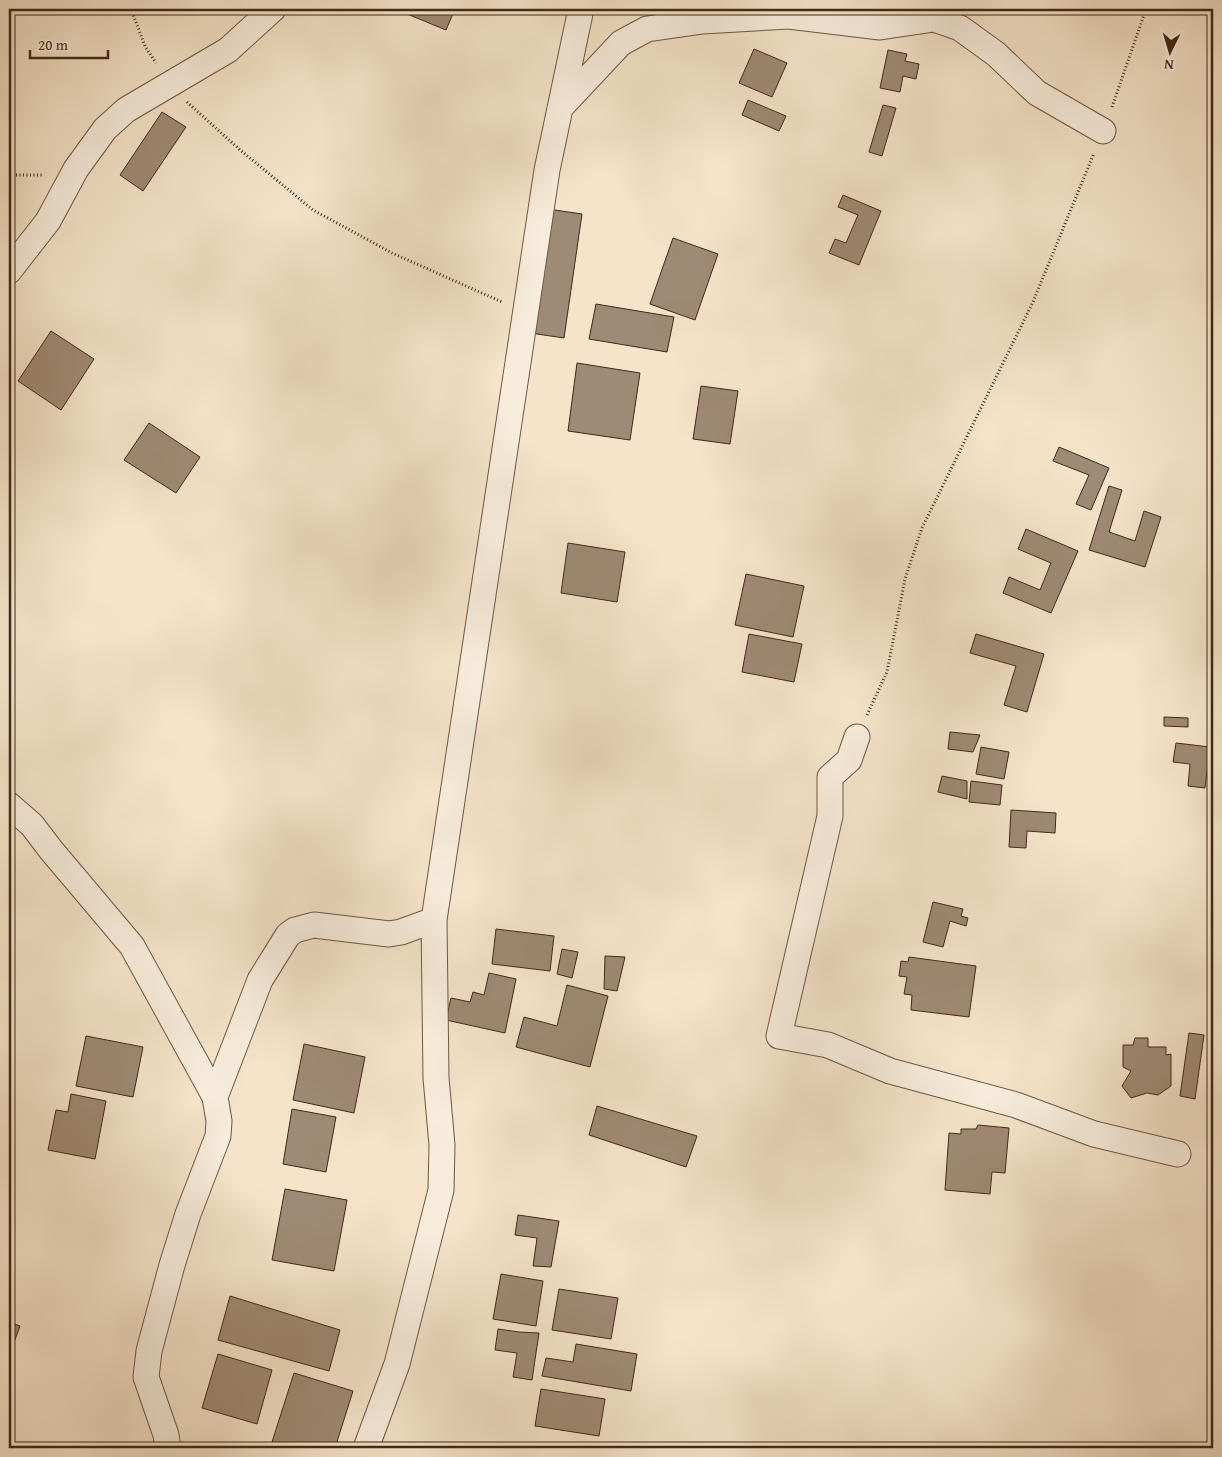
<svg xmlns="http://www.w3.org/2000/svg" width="1222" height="1457" font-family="'Gentium Book Plus',serif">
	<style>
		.building { fill: #9f8a75; stroke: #412919 }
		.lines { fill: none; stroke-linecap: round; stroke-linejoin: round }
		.street-casing { stroke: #6e5845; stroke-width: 27 }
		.path { stroke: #412919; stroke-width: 3; stroke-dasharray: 1 2.5; stroke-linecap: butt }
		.street { stroke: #f8eddd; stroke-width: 25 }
	</style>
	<rect width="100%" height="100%" fill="#f5e4ca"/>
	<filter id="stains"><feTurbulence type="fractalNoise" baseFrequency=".004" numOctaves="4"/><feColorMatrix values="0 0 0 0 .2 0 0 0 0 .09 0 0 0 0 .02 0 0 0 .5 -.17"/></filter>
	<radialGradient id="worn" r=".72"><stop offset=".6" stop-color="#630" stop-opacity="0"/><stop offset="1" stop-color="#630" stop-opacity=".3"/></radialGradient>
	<path class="building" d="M395,9h60l-9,21z
		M754,49l33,14 -15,34 -33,-14z
		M888,50l19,4 -2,7 14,3 -3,15 -13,-3 -3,16 -20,-4z
		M748,100l38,16 -7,15 -37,-16z
		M883,105l13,3 -14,48 -13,-4z
		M162,112l24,15 -43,64 -23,-16z
		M843,195l38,16 -22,54 -30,-12 6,-14 11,4 12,-28 -20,-8z
		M548,209l34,5 -18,124 -34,-5z
		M673,238l45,16 -23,66 -45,-16z
		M596,304l78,13 -7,35 -78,-13z
		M51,331l43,28 -33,51 -43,-29z
		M577,363l63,10 -10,67 -62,-9z
		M701,386l37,5 -8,53 -37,-5z
		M149,423l51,34 -24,36 -52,-33z
		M1059,447l50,21 -18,42 -15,-6 13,-29 -36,-14z
		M1109,486l13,4 -13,42 26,9 9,-30 17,6 -16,50 -56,-17z
		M1026,529l52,22 -27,62 -48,-20 6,-16 31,13 11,-27 -33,-14z
		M568,543l57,9 -8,50 -56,-9z
		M746,574l58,12 -11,51 -58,-12z
		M749,634l53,10 -8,38 -52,-10z
		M976,634l68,20 -17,58 -23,-7 12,-39 -46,-13z
		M1164,717l24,1v9l-24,-1z
		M950,732l30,3 -7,17 -25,-3z
		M1176,743l34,4 -5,41 -17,-2 2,-22 -17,-2z
		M981,747l28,5 -5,27 -28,-5z
		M942,776l25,5v18l-29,-7z
		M971,781l31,4 -2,20 -31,-3z
		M1011,810l45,3 -1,20 -28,-2 -1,17 -17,-1z
		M933,902l30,7 -2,7 7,2 -2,8 -16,-5 -7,26 -20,-5z
		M496,929l58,7 -4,35 -58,-7z
		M562,949l16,3 -6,26 -15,-4z
		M605,956l20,1 -8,34 -13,-2z
		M909,957l67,9 -7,51 -58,-7 1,-15 -8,-1 3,-17 -8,-1 2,-15 7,1z
		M489,973l27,6 -11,54 -59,-13 5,-22 19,4 3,-10 11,3z
		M567,985l41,11 -18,71 -74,-20 8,-30 33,9z
		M1189,1033l15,2 -9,64 -15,-3z
		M86,1036l57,11 -10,50 -57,-11z
		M1135,1038h13v9h18v8l5,-1v32l-13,9 -11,-2 -16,5 -9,-12 9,-15 -8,-4v-22h10z
		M304,1044l61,13 -11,56 -61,-13z
		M71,1094l35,7 -11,58 -47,-9 8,-40 12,2z
		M597,1106l100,30 -11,31 -97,-32z
		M292,1109l44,8 -10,55 -43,-8z
		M978,1125l31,3 -4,45 -13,-1 -2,22 -45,-4 4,-57 12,1v-5h15z
		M285,1189l62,11 -13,71 -62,-11z
		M518,1215l41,6 -8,46 -18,-1 4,-28 -22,-3z
		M501,1274l42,7 -7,45 -43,-7z
		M559,1289l59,9 -7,41 -59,-9z
		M230,1296l110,34 -11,41 -111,-31z
		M9,1322l11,4 -11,30z
		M498,1329l21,3 20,1 -7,47 -19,-3 4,-24 -22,-3z
		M576,1344l61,10 -6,37 -89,-15 4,-18 27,4z
		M218,1354l54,16 -15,54 -55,-16z
		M294,1373l59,18 -18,57h-44l-19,-6z
		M541,1389l64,10 -6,37 -64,-10z"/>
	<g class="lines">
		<defs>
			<path id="street" d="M560,108l61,-65 26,-14 56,-8 86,-5 91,11 54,-8 26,9 36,26 41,39 66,38
				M9,271l39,-50 28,-52 29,-40 21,-19 102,-60 45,-41
				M857,737l-8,23 -19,17v39l-51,220 49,9 62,26 126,34 78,29 84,20
				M9,805l23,20 19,25 81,96 83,151 4,24 -1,15 -30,78 -16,51 -23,86 -3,26 20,58 2,13
				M215,1097l45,-117 28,-45 7,-5 19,-5 75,9 12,-2 33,-12
				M366,1448l31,-84 44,-174 1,-45 -6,-67 -2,-158 113,-750 34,-161"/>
		</defs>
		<use href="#street" class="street-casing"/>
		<path class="path" d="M131,9l14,37 11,17
			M187,102l52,47 74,61 79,43 110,49
			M1112,107l34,-98
			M9,175h34
			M867,715l20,-43 18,-93 17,-51 111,-226 61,-149"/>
		<use href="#street" class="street"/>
	</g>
	<rect width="1222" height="1457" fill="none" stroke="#f5e4ca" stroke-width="30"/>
	<rect x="10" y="10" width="1202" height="1437" fill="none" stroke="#412919" stroke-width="2.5"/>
	<rect x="15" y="15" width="1192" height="1427" fill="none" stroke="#412919"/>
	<g transform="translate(1170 52) rotate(185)" stroke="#f8eddd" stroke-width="4" paint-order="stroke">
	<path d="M0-4L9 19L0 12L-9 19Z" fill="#412919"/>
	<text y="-8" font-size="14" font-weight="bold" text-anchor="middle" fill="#412919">N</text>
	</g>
	<path d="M30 50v8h78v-8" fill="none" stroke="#412919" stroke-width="2.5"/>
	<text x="38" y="50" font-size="15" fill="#412919" stroke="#f8eddd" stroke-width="4" paint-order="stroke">20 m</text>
	<rect width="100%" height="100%" filter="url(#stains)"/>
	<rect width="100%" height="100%" fill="url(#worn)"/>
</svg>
